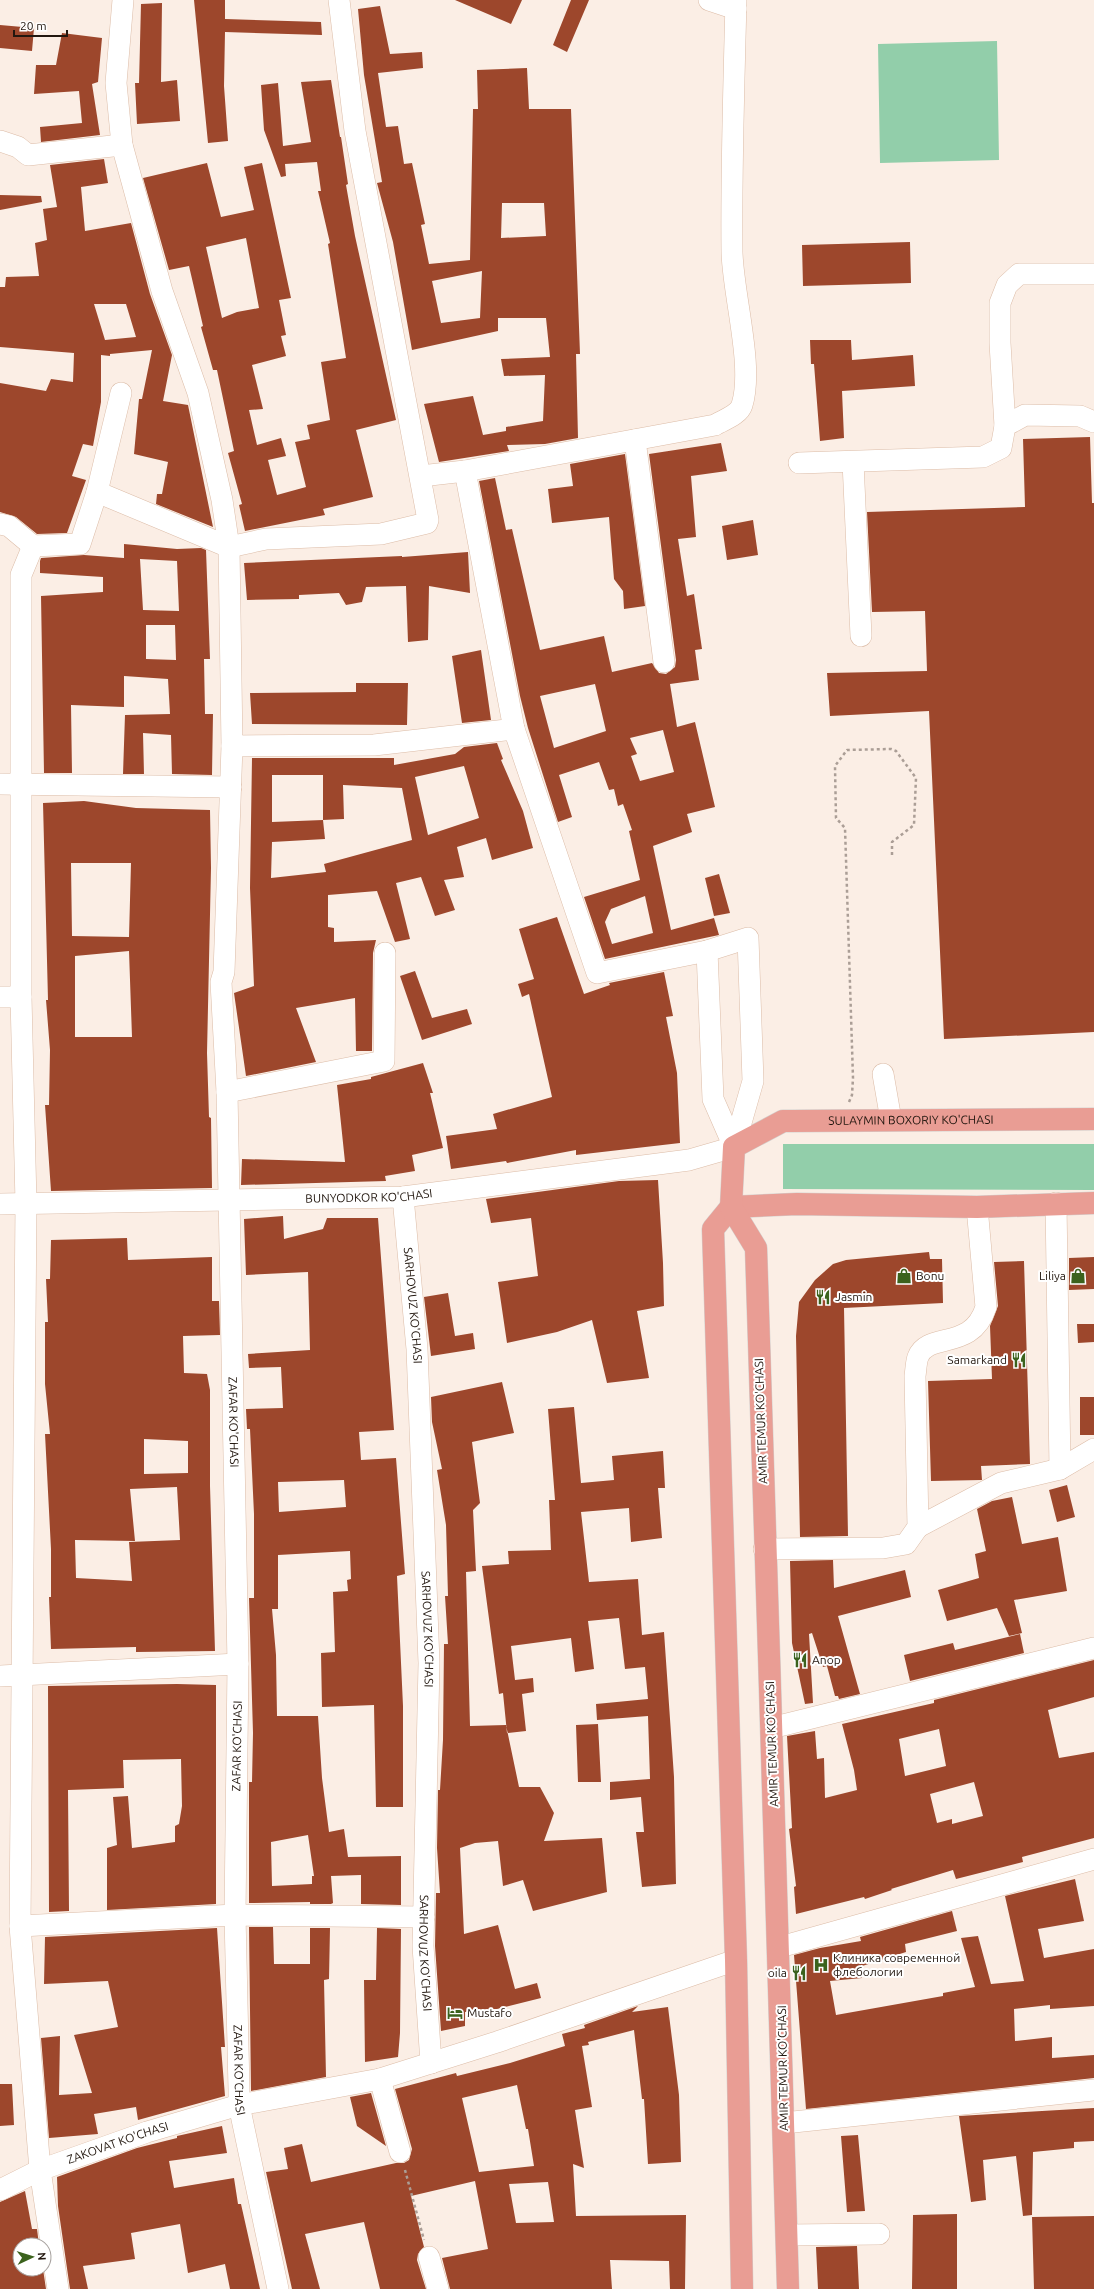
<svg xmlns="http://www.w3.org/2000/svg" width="1094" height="2289" font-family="Ubuntu,sans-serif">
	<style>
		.green { fill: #92ceaa }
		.building { fill: #9d472c; fill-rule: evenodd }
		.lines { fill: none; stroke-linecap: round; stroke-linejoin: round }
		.minor-casing { stroke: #dcbca7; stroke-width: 22 }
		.major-casing { stroke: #d3d1cf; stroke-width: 23 }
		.path { stroke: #ab9e96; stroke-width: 2.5; stroke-dasharray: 3 3; stroke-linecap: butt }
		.minor { stroke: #fff; stroke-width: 21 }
		.major { stroke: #e99d94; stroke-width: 22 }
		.labels { text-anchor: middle; stroke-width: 4; stroke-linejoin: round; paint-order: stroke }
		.street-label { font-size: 12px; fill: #22170f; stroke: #fff }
		.poi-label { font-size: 12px; fill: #22170f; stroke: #fff; text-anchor: start }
	</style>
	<rect width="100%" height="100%" fill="#fbeee5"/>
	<path class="green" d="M997,41l2,119 -119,3 -2,-119z
		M783,1144h311v46l-311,-1z"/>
	<path class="building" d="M194,0h31v19l96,3 1,13 -97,-3 -1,54 4,55 -20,2z
		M455,0h67l-11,24z
		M571,0h18l-22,52 -14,-7z
		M162,3l-1,79 16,-2 3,41 -43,3 -2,-41h4l2,-79z
		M380,6l10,48 32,-2 1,16 -45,5 8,54 12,-1 6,38 8,-1 13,61 -4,1 8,39 41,-4 3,-151h5l-1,-39 50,-2 2,41h42l9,245h-4l2,84 -33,6 -38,1 2,6 -70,11 -15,-58 49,-8 10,39 23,-4v-4l37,-6 2,-46 -41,1 -3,-17 49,-2 -4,-39h-48v13l-86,19 -19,-108 -16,-59 5,-1 -18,-107 -6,-66zM502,203h42l2,33 -45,2zM482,271l-2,47 -39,5 -9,-42z
		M0,25l34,3 -2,23 -32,-3z
		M62,33l40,5 -4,44 -6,2 8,51 -59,7 -1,-15 42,-4 -3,-32 -45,3 2,-29h20z
		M331,80l9,57h1l7,47 -2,1 9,51 41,184 -40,10 17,67 -50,12 2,6 -80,16 -6,-26 3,-1 -14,-51 6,-2 -17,-81h-4l-12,-43 2,-1 -14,-60 -20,4 -26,-92 64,-15 14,54 33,-7 -10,-43 18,-4 29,135 -12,2 7,35 -5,1 5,20 -34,9 11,44 -14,1 8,35 24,-7 5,18 -18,4 9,35 29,-8 -11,-45 15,-3 -3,-14 23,-5 -9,-58 25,-4 -18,-114 2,-1 -12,-52h3l-4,-29 -32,2 1,12 -5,1 -17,-47 -3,-45 17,-2 5,63 28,-4 -10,-60zM246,238l13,70 -22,4 -15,6 -16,-71z
		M104,159l4,24 -27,4 4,44 46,-8 19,71 22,61 -9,46 25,4 25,122 -57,-23 1,-10h5l6,-32 -34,-8 5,-55h3l10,-49 -42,4v2l-9,-1v47l-8,44 -10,-2 -11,32 14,4 -19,53 -30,1 -21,-17 -16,-5v-129l46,8 5,-12 22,3 1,-29 -74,-6v-60h5l1,-10 33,-1 -4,-33 12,-3 -4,-31 14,-2 -7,-42zM94,304h32l10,33 -31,3z
		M0,195l41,1 1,6 -42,8z
		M910,242l1,41 -108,3 -1,-41z
		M810,340h41l1,20 61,-5 2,31 -73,5 2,47 -24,3 -6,-77h-3z
		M1090,437l2,66h2v529l-150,7 -15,-328 -99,5 -3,-43 100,-2 -2,-60 -53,1 -5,-100 158,-5 -2,-68z
		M721,443l6,28 -36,5 5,61 -18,2 9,57 7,-2 8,55 -7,1 4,30 -29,4 7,43 18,-5 20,85 -28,7 5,18 -39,14 18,84 43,-12 5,17 -114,24 -21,-62 56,-17 -11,-49 3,-1 -9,-26 -5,2 -4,-17 -5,1 -10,-28 -40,13 13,42 -14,5 -30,-94 -8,-32 -41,-215 16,-3 11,52 6,-1 28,121 64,-14 8,36 40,-9 7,10 7,1 9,-7 1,-7 -27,-206zM595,684l11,47 -52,17 -14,-52zM663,730l11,42 -34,9 -9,-25 6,-2 -7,-16zM645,896l8,37 -41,11 -7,-22 6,-13z
		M625,454l20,152 -21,3 -1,-18 -9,-12 -5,-62 -57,6 -4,-34 25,-3 -3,-22z
		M753,520l5,35 -31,5 -5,-34z
		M124,544l53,5 24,-1 5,2 4,109h-6l1,55h8l-1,61 -40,-1 -1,-39 -28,-2 1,41h-21l2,-59 45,-1 -2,-35 -44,-3v31l-53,-2 1,68h-28l-3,-177 62,-4v-15l-63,-4v-12l1,-3 43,-3 40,3zM140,559l37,2 2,50 -36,-1zM146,625h29l1,35 -30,-1z
		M468,552l2,41 -41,-7 -1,54 -20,2 -2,-56 -40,1 -4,15 -16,3 -7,-12 -40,2v4l-52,1 -3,-37 158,-7v1z
		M481,650l10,70 -29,3 -10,-67z
		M356,683h52l-1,42 -155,-1 -2,-31 106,-1z
		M497,743l6,16 -2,1 22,51 10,37 -41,12 -6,-22 -29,9 7,30 -20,3 11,30 -20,6 -14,-39 -25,6 14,56 -15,3 -18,-51 -49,4v32l6,1v14l42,-2 -3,13 -1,98h-16l-1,-53 -59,10 20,54 -70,14 -12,-83 20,-7 -4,-98 2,-130h142v7l61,-11 9,-7zM464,766l15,52 -51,17 -13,-58zM272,775h51v45l-51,2zM343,785l59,3 10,52 -88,24 2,8 -55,6 1,-36 53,-3 -2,-19 21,-1z
		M84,801l52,7 74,2 1,58 -4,185 2,64 2,1 1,70 -161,3 -6,-86h4l1,-55 -4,-50h2l-5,-197zM71,863h60l-2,74 -57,-1zM129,951l3,86h-57v-81z
		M719,874l11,39 -16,3 -9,-38z
		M557,917l27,77 26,-9 -1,-2 55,-11 9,44 -7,1 11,56 3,70 -104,12v-5l-69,13 -1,-2 -55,8 -5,-33 51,-7 -4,-15 59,-17 -23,-103 -7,3 -4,-13 16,-5 -15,-50z
		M415,971l17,47 35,-9 5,15 -50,16 -22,-64z
		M423,1063l10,30h-3l13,55 -31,7 3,16 -30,5 1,5 -145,4 1,-26 103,3 -8,-77 34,-6v-2z
		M658,1180l5,83 1,43 -27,5 12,67 -42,5 -15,-63 -35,12 -50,11 -9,-61 40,-6 -7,-58 -40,5 -5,-24 133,-18z
		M283,1216l1,23 39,-10 4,-11h51l16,212 -35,2 2,28 35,-2 9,116 -8,2 6,130v101h-27l-2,-102 -52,2 -1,-54 14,-1 -2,-60 15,-1 -1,-11 4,-1 -1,-28 -72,4v54h-6l4,46 1,61h41l4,62 7,54 15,-3 4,28 53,-1v49l-40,-1v-29l-30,1 2,27 -2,1h-21v-2l-61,1v-121h3l1,-49 -4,-135h5v-84l-4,-85h-3l-1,-20 37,-1 -2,-41 -32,1 -1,-14 62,-4 -2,-78 -62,3 -2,-56zM344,1480l2,27 -67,5 -1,-30zM308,1835l6,41h-2v8l-40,2 -1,-44z
		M127,1238l1,22 84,-3v44h7l1,34 -37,1 1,37 23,1 3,16v96l5,165 -79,1v-5l-85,2 -2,-52h2v-48l-6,-115h5l-5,-50v-62h3l-2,-43h4l1,-39zM144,1439l44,2v32l-44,1zM177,1487l3,53 -51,2 3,39 -56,-3 -1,-38 60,1 -5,-52z
		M929,1252l1,7h12l1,44 -99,5 4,228 -48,1 -4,-201 3,-34 16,-22 18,-16 13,-4z
		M1094,1257v32l-25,1v-32z
		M1024,1261l6,203 -49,2 1,14 -51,1 -3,-100 64,-2 -2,-53 8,-20 -4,-44z
		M448,1293l7,43 18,-3 2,16 -44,7 -7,-59z
		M1077,1324h17v18l-16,1z
		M502,1382l12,51 -42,9 8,61 -7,7 3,61 -10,1 4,154 36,-1 13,62h21l14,26 -10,28 58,-3 5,54 -74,19 -10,-31 -20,6 -5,-45 -23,2 -15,5 4,86 34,-9 17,64 22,-6 4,15 -44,11 -32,3v14l-24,5 -6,-85 1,-53h4l-3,-45 1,-58h2l3,-50 1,-96h4l-3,-48h3l-2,-71 -9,-55 5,-1 -10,-47 -1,-25z
		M1080,1397h14v38h-14z
		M574,1407l7,76 33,-3 -2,-24 51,-5 2,37h-7l4,50 -31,4 -2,-34 -48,4 8,70 49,-3 4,56 22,-3 10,145 2,107 -34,3 -6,-55h8l-3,-35 -31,3v-18l40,-3 -2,-63 -51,4 -1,-16 52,-5 -3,-32 -20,2 -6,-51 -31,3 6,48 -19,3 -4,-34 -60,8 4,34 18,-2 1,14 -12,2 4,37 -19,2 -4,-40 -4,1 -17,-128 27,-2 -1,-13 43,-1 -2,-50h6l-7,-91z
		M1067,1485l8,32 -18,5 -8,-32z
		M1012,1497l10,47 36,-7 9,54 -53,9 8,33 -13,3 -12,-28 -50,13 -9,-31 41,-12 -4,-24 11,-3 -9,-42 15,-8z
		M833,1560l1,28 71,-18 6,27 -73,19 22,78 -21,5 -1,-3h-3l-8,-30 -4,1 -11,-34 -3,1 4,69 -8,1 -13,-61 -2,-82z
		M1020,1634l4,19 -114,28 -6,-26 49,-12 2,7z
		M1094,1660v37l-46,13 11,48 35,-6v86l-72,19 1,5 -67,17 -3,-9 -62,19 1,1 -27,9 -1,-2 -68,17 -2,-27 2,-1 -7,-57 3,-1 -5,-92 28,-5 2,28 7,-1 1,40 32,-8 -3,-20 -12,-46 92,-21v-3zM939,1729l7,37 -41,10 -6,-37zM974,1782l9,34 -31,8v-5l-15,4 -7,-29z
		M177,1684l39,1v219l-109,6v-62l10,-3 -4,-48 15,-1 4,52 43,-6v-16l4,-2 3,-18 -1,-47 -58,1 1,28 -56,2 1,121 -20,1 -1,-226z
		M598,1724l3,58h-23l-2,-57z
		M1075,1879l9,42 -46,8 6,29 50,-9v57l-44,3v-4l-36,4 1,32 37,-4v21l42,-3v23l-288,31 -12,-154 26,-7 41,-7 -1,-4 92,-26 5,20 -52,13 1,8 -47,15 3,11 -32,3 6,34 107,-19v-3l32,-6 -14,-49 17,-2 13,48 33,-3 -19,-85z
		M249,1927h24l1,37h36v-36h20l-1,51 -5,1 2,97 -75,14z
		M217,1928l8,119h-4l4,49 -87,24 -2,-13 -42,7 4,20 -49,4 -8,-100 19,-2 -1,59 33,-2 -18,-58 44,-8 -10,-46 -64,3 1,-47z
		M377,1928l24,1 -1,104 -2,24 -33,5 -1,-82h12z
		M638,2006l-6,6 36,-5 11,88 2,67 -33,2 -4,-65h-2l-8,-69 -46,12 1,3 -7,1 10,61 -17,3 9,58 -11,-4 3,52 110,-1 -1,74h-15l-1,-28 -59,-1 2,29h-162l-8,-31 46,-9 -13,-68 -64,15 13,51 -6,7 -1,6 9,29h-46l-16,-67 -59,12 15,55h-28l-26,-117 22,-3 -4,-21 18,-4 9,38 85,-19h8l5,-3 3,-11 -17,-60 61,-16 1,3 53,-13 55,-17 -3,-12 23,-6 -1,-3zM517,2085l9,44h2l6,37 -55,6 -17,-74zM548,2182l6,40 -38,1 -7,-39z
		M0,2084h12l2,41 -14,1z
		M371,2093l15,53 -29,-20 -7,-29z
		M1094,2108v33l-20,1v6l-41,4 -1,63 -9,1 -7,-60 -33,4 3,40 -15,2 -12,-86z
		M222,2126l5,27 -58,8 5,27 60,-10 4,26h3l19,85h-30l-5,-25 -37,9 -8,-49 -49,9 4,26 -52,7 5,23h-18l-12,-83 -1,-29 80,-29 40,-10v-2z
		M858,2135l7,76 -18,1 -6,-76z
		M25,2191l7,38h5l2,16h-19v24h23l3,20h-46v-87z
		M957,2214v75h-45l1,-74z
		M1094,2216v73h-60l-2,-72z
		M857,2246l2,43h-41l-2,-42z"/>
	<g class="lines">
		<defs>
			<g id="minor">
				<path d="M339,0l16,131 73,389 -1,3 -46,11 -115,5 -37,8 3,199 142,-1 140,-16 83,244 110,-22 41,-13 5,143 -19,66"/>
				<path d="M709,0l27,9"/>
				<path d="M0,141l18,6 10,8 94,-10"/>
				<path d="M121,393l-24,99 132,55 -7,-47 -24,-107 -36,-102 -40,-146 -6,-62 7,-83"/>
				<path d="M1005,426l-5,-83v-40l7,-18 12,-11h75"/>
				<path d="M635,440l29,222"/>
				<path d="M853,462l8,174"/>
				<path d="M799,463l184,-6 18,-9 4,-22 20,-11 55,1 14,6"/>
				<path d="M465,471l49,258"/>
				<path d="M421,476l44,-5 250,-46c8,-5 24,-10 27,-20 12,-39 -9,-110 -10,-153 -1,-84 2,-168 4,-252"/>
				<path d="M0,524l9,2 24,20"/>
				<path id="s1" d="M232,746l-8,226 -3,10 6,110 11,572 -3,251 4,175v15l39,184"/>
				<path d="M0,784l231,3"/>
				<path d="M707,951l6,148 21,48"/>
				<path d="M0,997h21"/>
				<path d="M883,1074l8,46"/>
				<path d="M227,1092l157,-31 1,-108"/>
				<path id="s2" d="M403,1197l14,152 12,314 -6,283 8,117"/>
				<path d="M1056,1203l4,266"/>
				<path id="s3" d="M0,1204l403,-7 286,-37 45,-13"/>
				<path d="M918,1527l83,-44 59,-14 34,-20"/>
				<path d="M764,1549l119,-1 23,-4 12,-17 -3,-151c1,-6 1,-14 3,-19 10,-26 54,-5 68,-50l-9,-100"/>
				<path d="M0,1676l238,-12"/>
				<path d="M771,1728l323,-80"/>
				<path d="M20,1926l215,-11 189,2"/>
				<path d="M780,1947l314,-88"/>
				<path d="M380,2079l20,73"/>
				<path d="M784,2123l310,-33"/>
				<path id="s4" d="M0,2190l40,-20 107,-38 92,-27 141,-26 117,-37 239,-82"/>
				<path d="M787,2235l92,-1"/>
				<path d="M429,2257l9,32"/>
				<path d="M58,2289l-18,-119 -20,-244 6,-723 -5,-206v-422l12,-29 47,-2 17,-52"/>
			</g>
			<g id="major">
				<path d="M731,1207l-18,22 23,731 6,329"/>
				<path d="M731,1207l66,-3 180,3 117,-4"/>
				<path id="s5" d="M788,2289c-8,-347 -22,-694 -32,-1041l-25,-41 3,-60 49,-26h9l302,-2"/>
			</g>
		</defs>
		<use href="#minor" class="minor-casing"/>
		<use href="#major" class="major-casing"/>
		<path class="path" d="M849,1102l3,-7 1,-17 -8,-250 -9,-10 -1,-52 12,-16 44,-1 5,2 20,27 -2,47 -22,17v13
			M405,2170l19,70"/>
		<use href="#minor" class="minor"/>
		<use href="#major" class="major"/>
	</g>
	<defs>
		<symbol id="shop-bare" viewBox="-9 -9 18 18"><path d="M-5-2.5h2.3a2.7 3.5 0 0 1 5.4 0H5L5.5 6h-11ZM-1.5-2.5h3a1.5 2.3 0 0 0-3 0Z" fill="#3b621d" stroke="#fff" stroke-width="2.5" paint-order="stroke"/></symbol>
		<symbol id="restaurant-bare" viewBox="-9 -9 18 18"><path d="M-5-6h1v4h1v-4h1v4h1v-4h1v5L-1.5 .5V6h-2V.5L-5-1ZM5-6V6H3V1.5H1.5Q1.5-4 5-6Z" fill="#3b621d" stroke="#fff" stroke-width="2.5" paint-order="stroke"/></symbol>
		<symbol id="hospital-bare" viewBox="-9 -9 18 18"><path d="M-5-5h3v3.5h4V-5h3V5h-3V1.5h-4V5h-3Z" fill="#3b621d" stroke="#fff" stroke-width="2.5" paint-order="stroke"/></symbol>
		<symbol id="hotel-bare" viewBox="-9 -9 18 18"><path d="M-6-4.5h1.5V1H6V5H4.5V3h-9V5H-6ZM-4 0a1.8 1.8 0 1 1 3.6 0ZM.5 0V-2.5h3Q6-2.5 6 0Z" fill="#3b621d" stroke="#fff" stroke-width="2.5" paint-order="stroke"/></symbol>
	</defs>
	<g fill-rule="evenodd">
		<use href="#shop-bare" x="893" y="1265" width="22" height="22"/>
		<use href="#shop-bare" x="1067" y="1265" width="22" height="22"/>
		<use href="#restaurant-bare" x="812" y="1286" width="22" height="22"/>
		<use href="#restaurant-bare" x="1008" y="1349" width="22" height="22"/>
		<use href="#restaurant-bare" x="789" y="1649" width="22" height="22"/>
		<use href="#hospital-bare" x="810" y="1954" width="22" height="22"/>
		<use href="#restaurant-bare" x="788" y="1962" width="22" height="22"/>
		<use href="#hotel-bare" x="444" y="2002" width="22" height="22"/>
	</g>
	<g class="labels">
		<g class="street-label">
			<text dy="4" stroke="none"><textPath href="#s5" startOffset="1333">SULAYMIN BOXORIY KO'CHASI</textPath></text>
			<text dy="4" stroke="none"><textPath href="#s3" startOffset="369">BUNYODKOR KO'CHASI</textPath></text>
			<text dy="4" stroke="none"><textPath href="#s2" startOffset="109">SARHOVUZ KO'CHASI</textPath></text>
			<text transform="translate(761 1421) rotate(-92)" y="4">AMIR TEMUR KO'CHASI</text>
			<text dy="4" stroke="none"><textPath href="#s1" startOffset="677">ZAFAR KO'CHASI</textPath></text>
			<text dy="4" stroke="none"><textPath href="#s2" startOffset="433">SARHOVUZ KO'CHASI</textPath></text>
			<text transform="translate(772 1744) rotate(-92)" y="4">AMIR TEMUR KO'CHASI</text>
			<text transform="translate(237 1746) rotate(-89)" y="4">ZAFAR KO'CHASI</text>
			<text dy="4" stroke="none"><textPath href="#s2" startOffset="757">SARHOVUZ KO'CHASI</textPath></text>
			<text transform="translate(783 2068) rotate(-91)" y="4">AMIR TEMUR KO'CHASI</text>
			<text dy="4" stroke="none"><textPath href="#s1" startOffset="1325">ZAFAR KO'CHASI</textPath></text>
			<text dy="4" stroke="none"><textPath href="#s4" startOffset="127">ZAKOVAT KO'CHASI</textPath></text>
		</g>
		<g class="poi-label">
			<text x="916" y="1280">Bonu</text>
			<text x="1066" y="1280" text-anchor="end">Liliya</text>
			<text x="835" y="1301">Jasmin</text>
			<text x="1007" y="1364" text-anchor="end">Samarkand</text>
			<text x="812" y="1664">Anop</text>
			<text x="833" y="1962">Клиника современной<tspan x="833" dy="14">флебологии</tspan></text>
			<text x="787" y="1977" text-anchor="end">oila</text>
			<text x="467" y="2017">Mustafo</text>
		</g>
	</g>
	<g transform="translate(32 2257) rotate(86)"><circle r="19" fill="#ffffff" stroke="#a7a29f"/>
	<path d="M0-3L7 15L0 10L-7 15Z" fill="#3b621d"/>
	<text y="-6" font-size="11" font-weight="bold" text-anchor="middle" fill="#22170f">N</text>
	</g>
	<path d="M14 30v6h53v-6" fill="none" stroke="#22170f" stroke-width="2"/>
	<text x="20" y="30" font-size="12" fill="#22170f" stroke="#ffffff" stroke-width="3" paint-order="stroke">20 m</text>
</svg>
